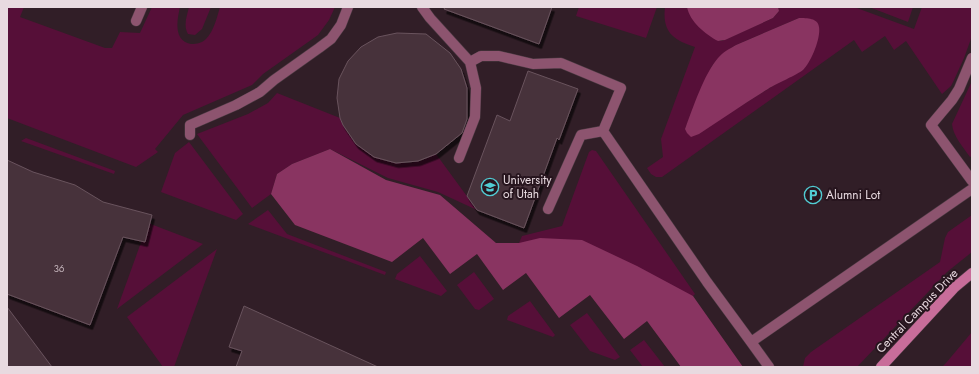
<svg xmlns="http://www.w3.org/2000/svg" width="979" height="374" font-family="Jost,sans-serif">
	<style>
		.green { fill: #560f38; fill-rule: evenodd }
		.water { fill: #893461 }
		.building { fill: #47323b; stroke: #69535d; filter: url(#shadow) }
		.lines { fill: none; stroke-linecap: round; stroke-linejoin: round }
		.lane-casing { stroke: #4e3c45; stroke-width: 11 }
		.secondary-casing { stroke: #4e3c45; stroke-width: 11 }
		.lane { stroke: #8d546f; stroke-width: 10 }
		.secondary { stroke: #c86d9a; stroke-width: 10 }
		.labels { text-anchor: middle; stroke-width: 4; stroke-linejoin: round; paint-order: stroke }
		.number-label { font-size: 10px; fill: #c0b0b7 }
		.poi-label { font-size: 12px; fill: #e8dae0; stroke: #27151e; text-anchor: start }
		.street-label { font-size: 12px; fill: #e8dae0; stroke: #27151e }
	</style>
	<defs>
		<filter id="shadow"><feDropShadow dx="2.5" dy="4.5" stdDeviation="0" flood-color="#0009"/></filter>
	</defs>
	<rect width="100%" height="100%" fill="#311e27"/>
	<path class="green" d="M7,7h17l-4,10 85,31h7l8,-16 20,1 12,-26h28c-3,13 -7,34 11,37 6,0 11,-1 15,-5 8,-8 11,-22 14,-32h115l-6,13 -11,15 -55,39 -11,11 -69,30 -28,34 3,3 -22,15 -129,-49z
		M189,7h22l-9,22 -7,6 -7,-1c-5,-9 -1,-18 1,-27z
		M579,7h78l-11,31 -70,-22z
		M665,7h22l31,34h4l51,-23 6,-7 -1,-4h76l60,22 8,-22h50v29l-8,22 -10,22 -3,6 -9,8 -36,-53 -12,9 -9,-14 -23,16 -8,-12 -192,137h-6l-5,-3 -4,-6 16,-11 -2,-18 34,-92c-22,-7 -33,-15 -30,-40zM799,18l4,52 -22,11 -45,28 -51,20 27,-63c7,-9 14,-15 24,-21z
		M869,7h44l-5,15z
		M972,81v75l-2,1c-7,-10 -17,-21 -18,-33z
		M277,93l63,25c12,31 45,52 79,43 6,-1 11,-5 17,-7l41,56 -39,-18 -50,-14 -58,-29 -38,15 -15,10 -6,20 -19,14 -55,-74 51,-20 20,-11z
		M26,138l89,33 -1,3 -93,-33z
		M189,142l54,72 -7,6 -75,-28 14,-39z
		M592,150l4,1 99,143 -2,2 -174,-53 3,-7 40,-10 27,-74z
		M268,210l19,24 99,38 -1,3 -137,-51z
		M972,215v37l-25,20 -90,95h-54l2,-9 6,-6 129,-90 5,-24 3,-6z
		M148,223l55,21 -86,65z
		M217,249l-43,118h-11l-36,-50z
		M420,256l27,35 -6,5 -46,-17 2,-5z
		M474,272l20,27 -15,11 -4,-1 -18,-24z
		M530,301l25,34 -2,2 -46,-17 1,-4z
		M587,313l33,44 -5,3 -25,-9 -20,-26z
		M972,332v35h-30l4,-4z
		M644,340l21,27h-22l-13,-17z"/>
	<path class="water" d="M687,7h91l1,4 -6,7 -48,22 -7,1c-13,-7 -28,-19 -31,-34z
		M799,18c8,0 19,0 20,9 2,11 -8,35 -16,43 -6,5 -26,13 -35,19 -23,14 -46,30 -69,45l-8,3 -4,-4 -2,-4c8,-21 19,-55 33,-71 5,-6 11,-9 18,-13z
		M330,149l56,31 54,15 56,48h23l21,-5 42,2 55,26 56,30 50,71h-62l-34,-46 -23,18 -34,-44 -31,23 -33,-45 -23,17 -26,-36 -27,20 -27,-36 -31,24 -97,-37 -24,-31 6,-20 15,-10z"/>
	<path class="building" d="M445,7h107l-13,37 -95,-35z
		M397,33l29,1 24,19 11,16 6,19v31l-5,14 -26,21 -18,7 -22,2 -22,-6 -18,-13 -13,-19 -3,-7 -3,-20 2,-19 9,-18 13,-14 17,-10z
		M528,71l50,18 -19,51 -2,-2 -33,90 -47,-18 -10,-14 30,-81 13,6z
		M7,160l26,12 42,13 28,17 49,13 -7,27 -22,-5 -33,88 -83,-31z
		M244,306l134,61h-142l6,-16 -13,-4z
		M7,307l45,60h-45z"/>
	<g class="lines">
		<defs>
			<path id="lane" d="M422,7l8,11 40,44 6,26 -1,29 -16,41
				M136,21l6,-14
				M972,58l-13,31 -7,11 -21,25 41,56
				M470,62l11,-6h18l34,8 28,-1 60,25 -18,43
				M190,135v-10l46,-20 24,-13 14,-12 45,-32 12,-9 10,-14 7,-18
				M548,209l33,-74 22,-4 104,151 44,60 221,-153
				M751,342l18,25"/>
			<path id="secondary" d="M881,367l73,-79 18,-15"/>
		</defs>
		<use href="#lane" class="lane-casing"/>
		<use href="#secondary" class="secondary-casing"/>
		<use href="#lane" class="lane"/>
		<use href="#secondary" class="secondary"/>
	</g>
	<defs>
		<symbol id="university-ring" viewBox="-11 -11 22 22"><circle r="9.5" fill="#27151e" stroke="#51ccd3" stroke-width="1.5"/><path d="M0-5L7-2L0 1L-7-2ZM-4 1L0 2.5L4 1V4Q0 6-4 4Z" fill="#51ccd3"/></symbol>
		<symbol id="parking-ring" viewBox="-11 -11 22 22"><circle r="9.5" fill="#27151e" stroke="#51ccd3" stroke-width="1.5"/><path d="M-3.5-5.5H1a3.5 3.5 0 0 1 0 7H-1V5.5H-3.5ZM-1-3.4V-.6H.8a1.4 1.4 0 0 0 0-2.8Z" fill="#51ccd3"/></symbol>
	</defs>
	<g fill-rule="evenodd">
		<use href="#university-ring" x="480" y="177" width="20" height="20"/>
		<use href="#parking-ring" x="803" y="185" width="20" height="20"/>
	</g>
	<g class="labels">
		<g class="number-label">
			<text x="59" y="272">36</text>
		</g>
		<g class="poi-label">
			<text x="503" y="184">University<tspan x="503" dy="14">of Utah</tspan></text>
			<text x="826" y="199">Alumni Lot</text>
		</g>
		<g class="street-label">
			<text transform="translate(917 311) rotate(-46)" y="4">Central Campus Drive</text>
		</g>
	</g>
	<rect width="979" height="374" fill="none" stroke="#e8dae0" stroke-width="16"/>
</svg>
